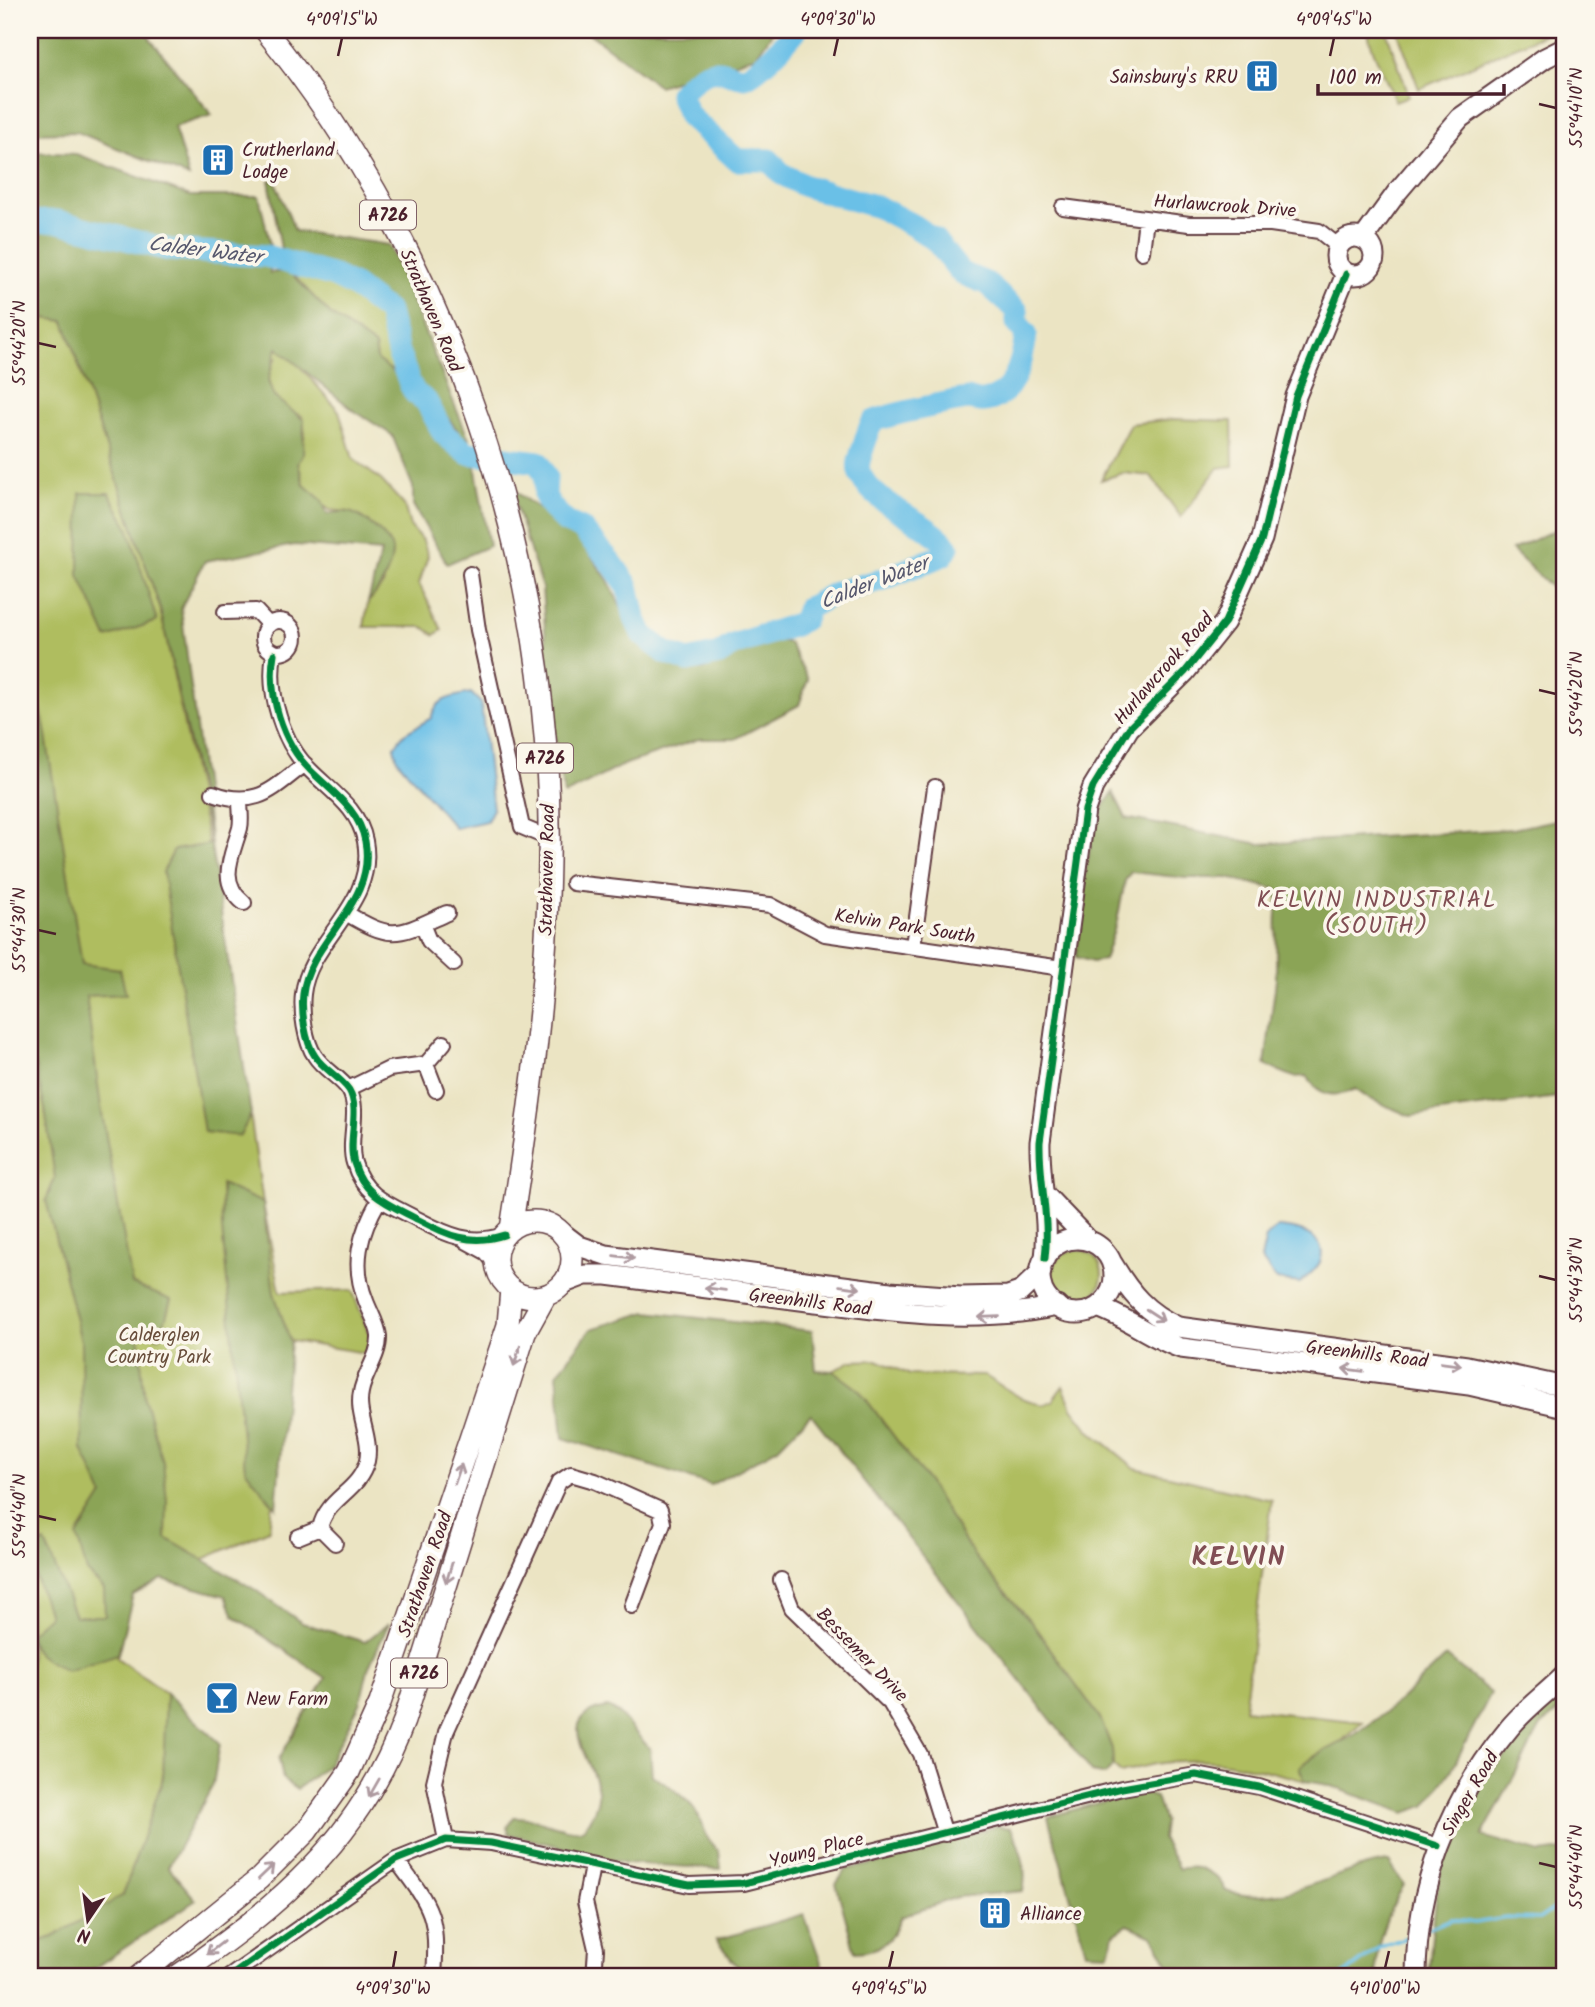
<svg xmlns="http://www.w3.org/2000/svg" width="1595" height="2007" font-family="Kalam,sans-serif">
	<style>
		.green { fill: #afbd5f; stroke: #7c6e45; stroke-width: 2 }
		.forest { fill: #8ba456; stroke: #6a6240; stroke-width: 2 }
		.water { fill: #6bc0e7; stroke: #5a7089; stroke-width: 2 }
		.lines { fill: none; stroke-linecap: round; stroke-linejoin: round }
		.stream { stroke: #6bc0e7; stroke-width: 3.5 }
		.river { stroke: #6bc0e7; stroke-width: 23 }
		.street-casing { stroke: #623d42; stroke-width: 18 }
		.secondary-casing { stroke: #623d42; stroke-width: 23 }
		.primary-casing { stroke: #623d42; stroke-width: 24 }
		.street { stroke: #fff; stroke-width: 14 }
		.secondary { stroke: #fff; stroke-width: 19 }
		.primary { stroke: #fff; stroke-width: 21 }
		.cycleway-casing { stroke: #fbf7ec; stroke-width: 11 }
		.cycleway { stroke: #00873e; stroke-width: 7 }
		.oneway { stroke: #ae9aa0 }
		.ticks { fill: none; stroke: #4a1f2b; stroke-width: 2.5 }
		.labels { text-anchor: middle; stroke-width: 7; stroke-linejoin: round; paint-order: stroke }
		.shield { fill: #fbf7ec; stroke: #7f6065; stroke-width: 2 }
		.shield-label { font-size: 18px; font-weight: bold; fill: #4a1f2b }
		.poi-label { font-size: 19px; fill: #4a1f2b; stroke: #fbf7ec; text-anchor: start }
		.street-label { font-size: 19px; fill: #4a1f2b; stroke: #fbf7ec }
		.park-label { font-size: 19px; fill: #684e3b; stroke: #fbf7ec }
		.water-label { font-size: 21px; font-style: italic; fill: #56576d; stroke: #fbf7ec }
		.quarter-label { font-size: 23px; letter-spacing: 2px; fill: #814e54; stroke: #fbf7ec }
		.district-label { font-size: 26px; font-weight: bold; letter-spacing: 2px; fill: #814e54; stroke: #fbf7ec }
		.neatline { fill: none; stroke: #4a1f2b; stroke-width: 2.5 }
		.ticks-label { font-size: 18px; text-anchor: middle; fill: #4a1f2b }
	</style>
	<rect width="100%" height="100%" fill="#fbf7ec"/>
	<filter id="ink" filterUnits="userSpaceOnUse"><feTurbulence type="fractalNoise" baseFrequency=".0143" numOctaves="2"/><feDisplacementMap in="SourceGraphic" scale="14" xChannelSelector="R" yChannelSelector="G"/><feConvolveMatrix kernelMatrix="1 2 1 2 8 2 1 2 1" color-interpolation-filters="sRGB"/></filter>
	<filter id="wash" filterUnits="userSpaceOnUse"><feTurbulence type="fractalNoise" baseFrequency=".00686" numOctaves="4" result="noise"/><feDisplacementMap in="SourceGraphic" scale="28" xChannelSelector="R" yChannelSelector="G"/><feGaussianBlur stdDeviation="1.57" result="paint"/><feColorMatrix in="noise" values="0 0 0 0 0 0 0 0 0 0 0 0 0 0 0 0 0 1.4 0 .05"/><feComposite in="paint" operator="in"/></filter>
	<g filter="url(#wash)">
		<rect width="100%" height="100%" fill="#ebe4c3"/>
		<path class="green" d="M1368,30h18l23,66 -14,5c-7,-20 -26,-53 -27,-71z
			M1397,30h144l3,4 -125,55z
			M30,248l247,99 22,18 40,46 14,48 28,21 23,25 6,21 13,15 5,15 -9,28 23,46 -7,5 -12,-8h-59l4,-25 15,-17 9,-32 -43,-41 -20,-2 -25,-25 -6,-22 7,-29 -3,-18c-27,-10 -43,-34 -25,-59l-213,-36 96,287 57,278 46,317 17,89 72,-2 19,49 -6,14 -75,-12 -21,189 -144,64 -8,64 49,35c5,70 -13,138 -27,206l-109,78z
			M289,267c35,6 74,15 98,44 4,4 19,61 23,73l-33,-24 -2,-14 -45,-32 -42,-44z
			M1173,419l59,2 1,45 -15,2 -37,49 -30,-41 -28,-3 -22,7 29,-56z
			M1052 1275a25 25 0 1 1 50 0a25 25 0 1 1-50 0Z
			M877,1360l33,15 75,1 36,22 22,7 9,-4 11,-15 9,22 17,22 46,38 137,32 -28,209 119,13 -28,25 -26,12 -9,7 5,15c-66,-19 -117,-31 -184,-8l-8,-7 -1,-17 -12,-31 -69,-96 -57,-66 -46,-74 -69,-92 -26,-19 18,-10z"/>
		<path class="forest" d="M30,30h113l69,85 -38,12 15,50 -112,-45 -47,1z
			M585,30h189l-18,26 -97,30z
			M30,152l46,2 114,42h69l11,49v28l18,-3 42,44 45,32 2,14 33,24 12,24 46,35 -53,-65 -22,-69 -53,-36 -58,-18 -13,-75 6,1 20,50 94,14 83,202 17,99 -42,18 -34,-59v-18l-21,-52 -39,-25 -76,-62 -9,33 6,16 30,23 -1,34 -5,9 6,22 18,15 5,14c7,-1 15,-3 22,-2 13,3 45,27 43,41 -1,17 -12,37 -24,49l13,-50 -86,-7 -90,16 -24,47 30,237 40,269 -11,22 -36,-4 -41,-260 11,-22 37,-6 -51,-236 -96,-287 -34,-5z
			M510,488l67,48 31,44 17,35 41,46 37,9 60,-35 26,8 19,36 -9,26 -64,34h-36l-76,26 -59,30 -13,-83 -9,-124z
			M80,493h29l19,34 29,94 -50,17 -28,-63z
			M1565,525v81l-13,-18 -40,-38z
			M30,656l15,73 37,235 38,5 6,25 -40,2 15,112 31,176 39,16 -11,37 -22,-4 7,67 18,62 4,39 -1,37 88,51 48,34 63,19 24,-19 -21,46 -8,35 -33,62 -30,23 -14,-10 -4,-20 47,-81 -92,-62 -8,-20 -64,-17 -29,16 -15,59 -51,17c-19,-11 -37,-15 -37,-38l19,-17c-6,-22 -19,-45 -19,-67l15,-7 30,74h30l-1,-27 -17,-17 -10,-36 26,-41 -21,-46 -1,-108 -35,-141 9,-22 -10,-69 -15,-65z
			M1113,792l13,26 134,26 253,-15 42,-9 10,2v274l-155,20 -42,-18 -13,-9c-19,10 -37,7 -48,-13l-13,1 -29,-12 11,-85 1,-91 -50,-11h-41l-55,-6 -6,9 -8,40 -13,39 -12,2 -16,-5 7,-73 12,-63z
			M221,1184l42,19 11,90 16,48 -14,167 -31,-39 -23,-240z
			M647,1312l165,19 4,39 17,1 26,19 69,92 46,74 57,66 69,96 12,31 1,17 -8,9 -13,-3 -281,-358 -33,34 -67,37 -148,-47 -6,-64 34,-45z
			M1446,1656l45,37 -40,78 -26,35 -20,7 -77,-28 -23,-4 -6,-14c18,-15 42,-23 61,-36 32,-22 58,-48 86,-75z
			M1565,1691v15l-24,20 -59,110 58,17 25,-3v127h-137c4,-37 6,-76 14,-112 15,-70 78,-123 123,-174z
			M166,1693l54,50 -7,42 -45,82 28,33 -115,77h-51v-32l23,-8 70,-42 40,-117z
			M608,1707l12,8 30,34 2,26c15,10 35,21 44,37 9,15 8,28 23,39l2,18 -95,-6 -117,-29 -2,-7 7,-10c25,-1 45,15 68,13 8,-9 18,-27 16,-40 -6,-32 -47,-74 10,-83z
			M1138,1792l18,5 8,25 -2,17 17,30c20,-5 38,3 47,22 58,19 107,-23 163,-29l15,23c-16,26 -31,62 -27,92h-214l7,-10 -17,-31 -25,-11 -14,9 -5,19 -23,-1 -38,-135z
			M997,1826l14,2c10,21 17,41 12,63l-66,6 -56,20c-11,25 -19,34 -46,35l-19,-68 11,-15 38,-7z
			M804,1914l22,63h-80l-30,-37z"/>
		<path class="water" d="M471,693l10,10 12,106 -6,12 -32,7 -57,-67 -4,-14 10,-13 27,-16c6,-21 21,-21 40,-25z
			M1278,1227c18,1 52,9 42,35 -3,7 -14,15 -20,21l-23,-3 -16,-21 5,-22z"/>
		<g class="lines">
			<path class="stream" d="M1429,1928l23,-9 22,4 33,-5 32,1 20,-14h6
				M1341,1977l39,-30 25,-9"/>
			<path class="river" d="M30,222l26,-1 114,29 96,6 68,20 20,10 34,26 10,40 12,32 5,9 11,8 18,33 23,19 71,9 8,15 -1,19 6,11 15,15 16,7 29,33 17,24 7,32 8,17 23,18 22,8 31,-7 14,-9 62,-20 9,-6 4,-11 27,-15 49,-14 59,-24 5,-8c-22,-27 -72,-41 -87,-71 -6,-10 0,-20 3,-31 3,-8 4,-18 10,-24 4,-4 84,-21 94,-22 5,0 11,3 16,2 31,-4 39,-42 42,-67l-9,-11v-12l-31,-28 -25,-10 -26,-33 -21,-14 -36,-19 -73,-21 -23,-12 -13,-14h-32l-48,-44 -9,-22c8,-10 23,-23 37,-23 9,-1 18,7 27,6 11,-1 45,-38 52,-47"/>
		</g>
	</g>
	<g filter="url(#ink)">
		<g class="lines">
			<defs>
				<path id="street" d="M1063,207l126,17h82l48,7 19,15
					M1142,252l4,-33
					M470,574l8,56 44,197 26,11
					M225,612l31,-1 13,14
					M263 637a16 16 0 1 1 32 0a16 16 0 1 1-32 0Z
					M274,654c-7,39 8,89 37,117 21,21 48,38 54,70 12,64 -56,98 -62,153 -2,17 2,48 12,62 8,13 25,21 34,34 12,20 -2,51 5,73 10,34 37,42 65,57 28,15 52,26 85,15
					M213,793c44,16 59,-4 92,-29
					M240,801c0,9 2,19 0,27 -8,28 -23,53 4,75
					M573,883l197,22 55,29 237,34
					M346,913c48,29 52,22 101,0
					M422,924l7,17 25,23
					M913,946l22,-159
					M348,1089l41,-20 37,-5
					M436,1090l-10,-26 18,-21
					M466,1241l20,11 11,14
					M298,1537l22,-9
					M335,1543l-15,-15c7,-31 39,-36 47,-67 5,-24 -11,-46 -6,-69 3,-18 19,-37 18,-56 -1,-11 -9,-24 -13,-35 -15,-37 -6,-68 13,-101
					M781,1580l11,28 98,95 30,51 25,80
					M446,1840l-12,-58 12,-50 113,-250 12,-8 24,7 65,29 3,13 -31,83
					M396,1860c37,49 42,55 38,117
					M592,1866l-7,36 11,47 -2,28
					M229,1977l167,-117 50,-20 45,3 198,42 55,-2 378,-95 74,-13 63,12 179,59"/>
				<path id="secondary" d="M1336 256a19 19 0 1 1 38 0a19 19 0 1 1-38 0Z
					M1363,239l35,-48 62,-73 85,-60 20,-10
					M1045,1195l43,45
					M562,1233l17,13 27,9 284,37 71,5 47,-1 12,-4 21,-20
					M1040 1276a37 37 0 1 1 74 0a37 37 0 1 1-74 0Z
					M1045,1258c5,-40 -6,-77 -5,-116l45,-332 8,-23 36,-59 56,-56 40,-50 37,-83 34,-143 50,-122
					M1112,1263c18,30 34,50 66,64l289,39 98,21
					M564,1283l21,-8h22c67,9 134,17 201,26 84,11 165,23 249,5
					M1097,1307c30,10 54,31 84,41l288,37 96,22
					M1416,1977c0,-89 34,-177 91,-246 16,-21 39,-37 58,-56"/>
				<path id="primary" d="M265,30c186,228 290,538 284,832 -2,122 -19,246 -38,367
					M496 1259a38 38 0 1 1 76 0a38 38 0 1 1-76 0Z
					M138,1977l121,-98 48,-48 42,-59 31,-69 90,-264 38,-114 3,-36
					M176,1977c102,-70 183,-137 228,-256l121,-388 21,-38"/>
			</defs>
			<use href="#street" class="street-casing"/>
			<use href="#secondary" class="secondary-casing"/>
			<use href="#primary" class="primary-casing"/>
			<use href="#street" class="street"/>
			<use href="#secondary" class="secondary"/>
			<use href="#primary" class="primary"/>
			<defs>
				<path id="cycleway" d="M274,654c-7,39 8,89 37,117 21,21 48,38 54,70 12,64 -56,98 -62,153 -2,17 2,48 12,62 8,13 25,21 34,34 12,20 -2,51 5,73 10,34 37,42 65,57 28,15 52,26 85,15
					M1045,1258c5,-40 -6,-77 -5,-116l45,-332 8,-23 36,-59 56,-56 40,-50 37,-83 34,-143 50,-122
					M229,1977l167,-117 50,-20 45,3 198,42 55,-2 378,-95 74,-13 63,12 179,59"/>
			</defs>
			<use href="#cycleway" class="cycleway-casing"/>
			<use href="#cycleway" class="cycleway"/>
		</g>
		<defs><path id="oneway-shaft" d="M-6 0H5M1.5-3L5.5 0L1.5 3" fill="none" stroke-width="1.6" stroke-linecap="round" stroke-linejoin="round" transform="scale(1.75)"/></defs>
		<g class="oneway">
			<use href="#oneway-shaft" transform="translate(624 1257) rotate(7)"/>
			<use href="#oneway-shaft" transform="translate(850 1287) rotate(8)"/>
			<use href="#oneway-shaft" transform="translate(715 1289) rotate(-173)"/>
			<use href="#oneway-shaft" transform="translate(1155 1315) rotate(33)"/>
			<use href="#oneway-shaft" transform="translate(989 1317) rotate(178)"/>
			<use href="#oneway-shaft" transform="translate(517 1356) rotate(108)"/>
			<use href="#oneway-shaft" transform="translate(1451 1364) rotate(7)"/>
			<use href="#oneway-shaft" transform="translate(1353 1370) rotate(-173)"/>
			<use href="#oneway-shaft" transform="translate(458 1474) rotate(-71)"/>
			<use href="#oneway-shaft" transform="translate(449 1573) rotate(107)"/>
			<use href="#oneway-shaft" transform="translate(374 1788) rotate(120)"/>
			<use href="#oneway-shaft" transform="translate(266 1872) rotate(-44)"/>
			<use href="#oneway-shaft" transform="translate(215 1948) rotate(142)"/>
		</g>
	</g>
	<path class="ticks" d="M338,56l4,-18M834,56l4,-18M1330,56l4,-18M1539,104l17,4M38,343l18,4M1539,690l17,4M38,930l18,4M1539,1276l17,4M38,1516l18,4M1539,1863l17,4M393,1968l3,-17M889,1968l4,-17M1385,1968l4,-17"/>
	<defs>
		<symbol id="building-square" viewBox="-11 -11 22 22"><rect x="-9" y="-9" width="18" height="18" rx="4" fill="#1f6fb2" stroke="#fbf7ec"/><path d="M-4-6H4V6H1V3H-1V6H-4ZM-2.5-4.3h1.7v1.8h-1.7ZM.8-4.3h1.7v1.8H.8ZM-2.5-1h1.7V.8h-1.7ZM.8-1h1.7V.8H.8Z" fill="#fff"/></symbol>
		<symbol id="bar-square" viewBox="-11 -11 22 22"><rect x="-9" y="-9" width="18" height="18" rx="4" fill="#1f6fb2" stroke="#fbf7ec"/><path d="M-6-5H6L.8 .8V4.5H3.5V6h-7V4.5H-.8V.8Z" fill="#fff"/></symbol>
	</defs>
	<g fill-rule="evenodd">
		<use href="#building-square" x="1243" y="57" width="38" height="38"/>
		<use href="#building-square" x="199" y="141" width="38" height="38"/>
		<use href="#bar-square" x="203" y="1679" width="38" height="38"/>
		<use href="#building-square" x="976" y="1894" width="38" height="38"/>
	</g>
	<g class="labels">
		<g class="shield">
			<rect x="360" y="200.5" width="56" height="29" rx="5"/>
			<rect x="517" y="743.5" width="56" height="29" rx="5"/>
			<rect x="391" y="1658.5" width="56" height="29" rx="5"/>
		</g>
		<g class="shield-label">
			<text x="388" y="221">A726</text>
			<text x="545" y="764">A726</text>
			<text x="419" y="1679">A726</text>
		</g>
		<g class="poi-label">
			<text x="1238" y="83" text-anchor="end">Sainsbury's RRU</text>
			<text x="242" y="156">Crutherland<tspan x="242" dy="22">Lodge</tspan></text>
			<text x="246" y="1705">New Farm</text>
			<text x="1020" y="1920">Alliance</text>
		</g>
		<g class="street-label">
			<text transform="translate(1225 205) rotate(4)" y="7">Hurlawcrook Drive</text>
			<text transform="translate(432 310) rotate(67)" y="7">Strathaven Road</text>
			<text transform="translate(1163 668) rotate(-49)" y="7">Hurlawcrook Road</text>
			<text transform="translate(546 870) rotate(-89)" y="7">Strathaven Road</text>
			<text transform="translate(905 925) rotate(9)" y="7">Kelvin Park South</text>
			<text transform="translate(810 1301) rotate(7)" y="7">Greenhills Road</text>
			<text transform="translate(1367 1353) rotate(7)" y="7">Greenhills Road</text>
			<text transform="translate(424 1574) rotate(-71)" y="7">Strathaven Road</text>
			<text transform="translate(863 1654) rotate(46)" y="7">Bessemer Drive</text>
			<text transform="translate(1469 1793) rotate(-60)" y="7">Singer Road</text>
			<text transform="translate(816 1849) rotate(-14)" y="7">Young Place</text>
		</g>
		<g class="park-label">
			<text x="159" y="1341">Calderglen<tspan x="159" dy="22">Country Park</tspan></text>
		</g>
		<g class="water-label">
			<text transform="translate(205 250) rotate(7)" y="7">Calder Water</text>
			<text transform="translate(874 582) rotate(-21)" y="7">Calder Water</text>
		</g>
		<g class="quarter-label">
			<text x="1377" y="907">KELVIN INDUSTRIAL<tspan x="1377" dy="26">(SOUTH)</tspan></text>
		</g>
		<g class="district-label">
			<text x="1239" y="1565">KELVIN</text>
		</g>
	</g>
	<rect width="1595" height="2007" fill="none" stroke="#fbf7ec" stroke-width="77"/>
	<g transform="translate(88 1920) rotate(193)" stroke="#fbf7ec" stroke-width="5" paint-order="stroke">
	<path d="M0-5L12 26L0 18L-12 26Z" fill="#4a1f2b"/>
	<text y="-10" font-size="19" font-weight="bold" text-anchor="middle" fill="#4a1f2b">N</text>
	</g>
	<path d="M1318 84v10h186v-10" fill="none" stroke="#4a1f2b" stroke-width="3.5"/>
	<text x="1329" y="84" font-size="21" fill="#4a1f2b" stroke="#fbf7ec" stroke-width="5" paint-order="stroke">100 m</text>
	<rect x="38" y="38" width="1518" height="1930" class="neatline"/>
	<g class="ticks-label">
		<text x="342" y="25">4°09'15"W</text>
		<text x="838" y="25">4°09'30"W</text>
		<text x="1334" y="25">4°09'45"W</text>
		<text transform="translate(1576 108) rotate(-90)" y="6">55°44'10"N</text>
		<text transform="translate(19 343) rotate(-90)" y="6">55°44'20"N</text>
		<text transform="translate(1576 694) rotate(-90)" y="6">55°44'20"N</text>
		<text transform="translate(19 930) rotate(-90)" y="6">55°44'30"N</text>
		<text transform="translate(1576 1280) rotate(-90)" y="6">55°44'30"N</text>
		<text transform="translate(19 1516) rotate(-90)" y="6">55°44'40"N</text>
		<text transform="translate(1576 1867) rotate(-90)" y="6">55°44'40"N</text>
		<text x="393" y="1994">4°09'30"W</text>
		<text x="889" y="1994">4°09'45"W</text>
		<text x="1385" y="1994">4°10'00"W</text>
	</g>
</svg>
